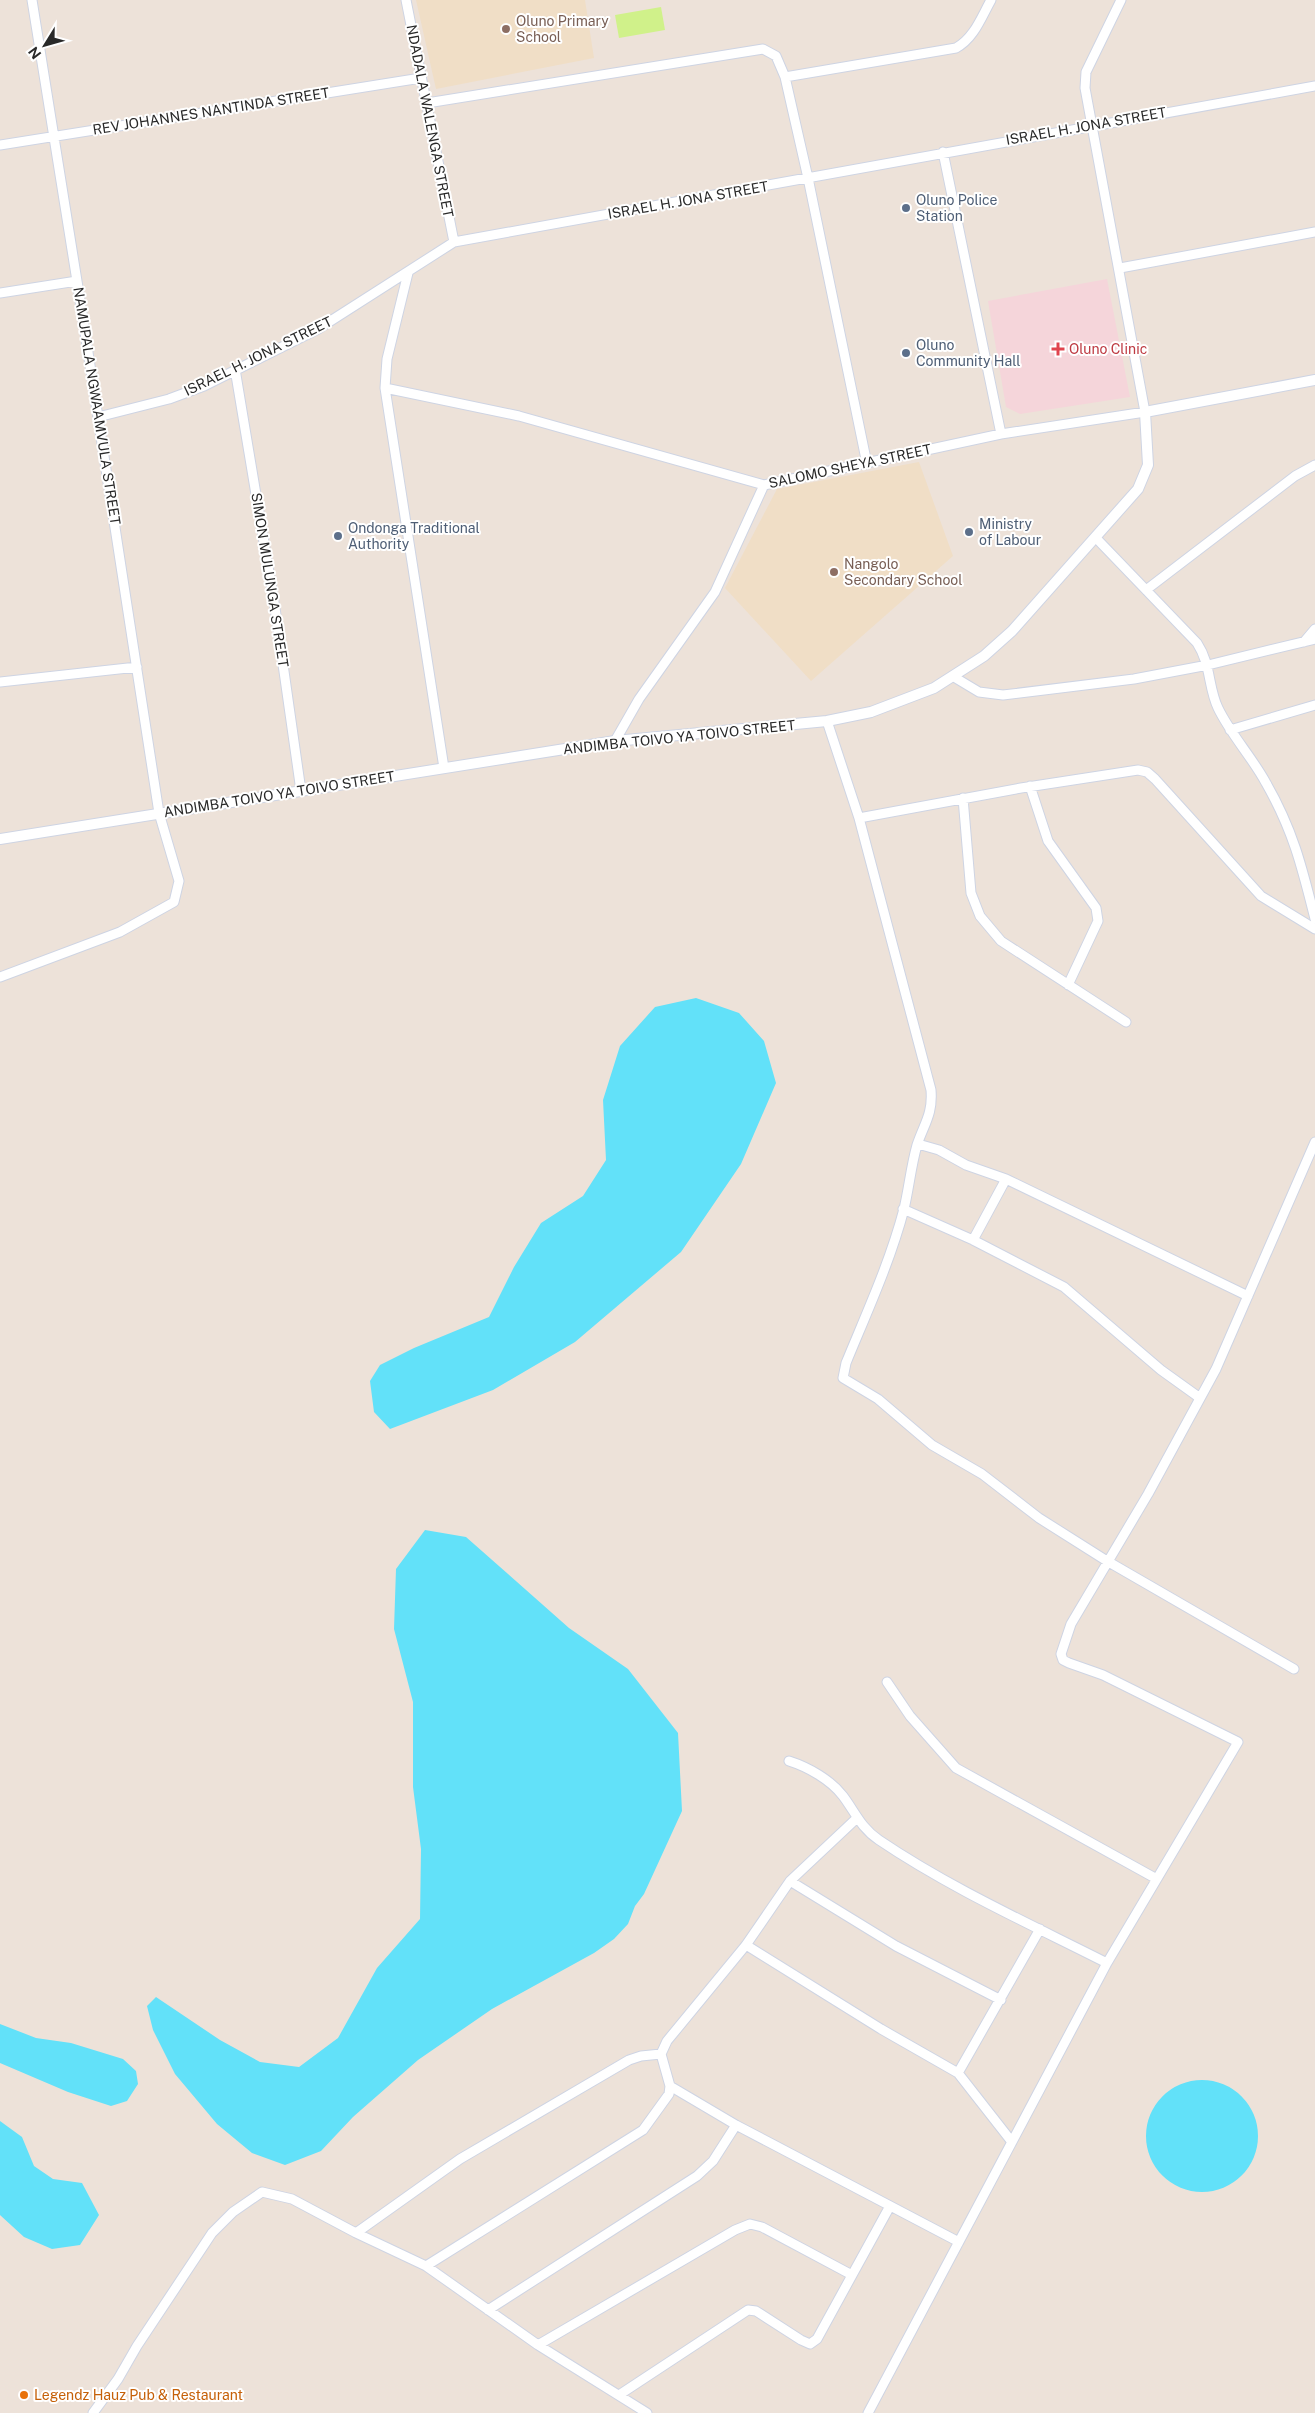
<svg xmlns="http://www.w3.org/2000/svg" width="1315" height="2413" font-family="'Public Sans',sans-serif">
	<rect width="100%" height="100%" fill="#ede2d9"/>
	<path fill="#f0dec6" d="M416 0H585L594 58 436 89Z
		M919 462 953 556 811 681 725 588 777 489Z"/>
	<path fill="#f5d5da" d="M1107 279 1130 397 1020 414 1006 407 988 301Z"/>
	<path fill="#d0f18a" d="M661 7 665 30 619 38 615 15Z"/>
	<path fill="#62e1f9" d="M696 998 739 1013 764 1041 776 1083 741 1164 681 1252 575 1342 493 1390 390 1429 374 1412 370 1381 380 1365 414 1348 489 1317 514 1267 541 1223 583 1196 606 1160 603 1100 620 1046 655 1007Z
		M425 1530 466 1537 569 1628 628 1669 678 1733 682 1811 644 1894 635 1906 628 1924 614 1939 594 1953 492 2009 418 2060 353 2117 321 2151 285 2165 252 2153 217 2124 175 2074 153 2030 147 2006 156 1997 220 2040 260 2062 299 2067 338 2038 377 1968 420 1919 421 1849 413 1787V1702L394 1629 396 1569Z
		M0 2024 36 2038 71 2043 123 2059 136 2071 138 2084 127 2101 111 2106 68 2092 0 2063Z
		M1146 2136a56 56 0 1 1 112 0a56 56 0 1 1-112 0Z
		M0 2121 22 2137 34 2166 53 2179 82 2183 99 2215 80 2245 52 2249 24 2237 0 2215Z"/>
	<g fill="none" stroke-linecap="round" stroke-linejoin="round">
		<defs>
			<path id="minor" d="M406 0 454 242
				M427 103 763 49 776 56 785 77
				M0 145 421 78
				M943 152 1001 434
				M1120 268 1315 232
				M408 273 387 359 385 388 444 768
				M0 293 77 281
				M235 369 275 608 301 791
				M385 388 519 416 764 485 1001 434 1145 412 1085 88 1086 72 1121 0
				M98 417 169 399 204 386 318 329 454 242 1315 86
				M867 464 808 178 785 77 956 48C974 38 981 18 991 0
				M1096 538 1197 643C1211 664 1208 687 1218 708 1231 735 1252 757 1266 783 1293 830 1302 867 1315 919
				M1146 590 1295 476 1315 465
				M1304 642 1315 629
				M954 677 979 692 1003 695 1134 679 1208 665 1315 639
				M0 682 137 667
				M827 721 859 818 931 1090C933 1114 924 1124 917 1145 911 1166 909 1188 904 1209 890 1262 867 1312 846 1363L843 1378 878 1399 932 1445 982 1474 1039 1518 1107 1561 1294 1669
				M1230 730 1315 705
				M615 741 639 699 715 592 764 485
				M1030 786 1048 841 1096 908 1098 921 1068 985
				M963 798 971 893 980 916 1001 941 1126 1022
				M859 818 1021 788 1138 770 1147 772 1155 779 1261 896 1315 929
				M0 977 120 932 174 902 179 881 159 813 77 281 32 0
				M918 1144 939 1150 966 1165 1006 1179 1248 1296
				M903 1209 973 1240 1064 1287 1161 1370 1200 1398
				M973 1240 1006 1179
				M887 1682 910 1716 956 1768 1155 1878
				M789 1761C808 1767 831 1780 843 1796 855 1812 861 1828 879 1840 950 1888 1030 1924 1107 1963
				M790 1881 896 1946 1001 2000
				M746 1945 881 2029 958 2073 1012 2142
				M958 2073 1040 1929
				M670 2086 736 2125 959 2242
				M356 2233 460 2159 629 2060 641 2056 661 2054
				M426 2266 643 2130 669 2094 670 2086 661 2054 667 2041 746 1945 790 1881 857 1818
				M488 2310 697 2176 713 2161 736 2125
				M538 2345 735 2230 750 2224 762 2227 852 2275
				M619 2395 748 2310 756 2311 801 2340 810 2344 817 2339 890 2206
				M93 2413 118 2379 137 2346 212 2233 233 2212 262 2192 292 2199 356 2233 426 2266 538 2345 647 2413
				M868 2413 1107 1963 1238 1742 1103 1675 1069 1663 1063 1660 1061 1654 1071 1624 1148 1494 1216 1369 1315 1142"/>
			<path id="tertiary" d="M0 839 615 741 827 721 871 712 934 688 984 656 1012 631 1138 489 1148 465 1145 412 1315 380"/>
		</defs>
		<use href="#minor" stroke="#ced4e3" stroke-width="11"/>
		<use href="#tertiary" stroke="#ced4e3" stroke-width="12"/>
		<use href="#minor" stroke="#fff" stroke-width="9"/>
		<use href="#tertiary" stroke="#fff" stroke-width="10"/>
	</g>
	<g fill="#8d6e63" stroke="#fff" stroke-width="2">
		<circle cx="506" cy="29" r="5"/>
		<circle cx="834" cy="572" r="5"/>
	</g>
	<g fill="#5c6f8a" stroke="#fff" stroke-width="2">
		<circle cx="906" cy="208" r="5"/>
		<circle cx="906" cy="353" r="5"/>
		<circle cx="969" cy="532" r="5"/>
		<circle cx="338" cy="536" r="5"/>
	</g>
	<path fill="#e0444e" stroke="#fff" stroke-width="2" d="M1055.5 341.5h5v5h5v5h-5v5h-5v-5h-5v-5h5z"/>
	<circle fill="#e8710a" stroke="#fff" stroke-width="2" cx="24" cy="2395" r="5"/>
	<g text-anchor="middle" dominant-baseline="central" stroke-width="4" stroke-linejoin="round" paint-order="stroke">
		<g font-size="14" fill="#785e54" stroke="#fff" text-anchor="start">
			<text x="516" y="21">Oluno Primary<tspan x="516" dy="16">School</tspan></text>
			<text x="844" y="564">Nangolo<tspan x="844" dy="16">Secondary School</tspan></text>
		</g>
		<g font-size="14" fill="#292929" stroke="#fff">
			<text transform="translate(211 111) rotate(-9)">REV JOHANNES NANTINDA STREET</text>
			<text transform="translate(430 121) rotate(79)">NDADALA WALENGA STREET</text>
			<text transform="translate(1086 126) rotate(-10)">ISRAEL H. JONA STREET</text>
			<text transform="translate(688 200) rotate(-10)">ISRAEL H. JONA STREET</text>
			<text transform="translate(258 356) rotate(-26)">ISRAEL H. JONA STREET</text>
			<text transform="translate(97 406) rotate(81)">NAMUPALA NGWAAMVULA STREET</text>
			<text transform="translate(850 466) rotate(-12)">SALOMO SHEYA STREET</text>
			<text transform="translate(270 580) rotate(81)">SIMON MULUNGA STREET</text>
			<text transform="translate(679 737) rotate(-6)">ANDIMBA TOIVO YA TOIVO STREET</text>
			<text transform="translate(279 794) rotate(-9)">ANDIMBA TOIVO YA TOIVO STREET</text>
		</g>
		<g font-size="14" fill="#4e5e75" stroke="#fff" text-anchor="start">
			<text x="916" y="200">Oluno Police<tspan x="916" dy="16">Station</tspan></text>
			<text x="916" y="345">Oluno<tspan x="916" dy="16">Community Hall</tspan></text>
			<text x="979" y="524">Ministry<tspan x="979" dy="16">of Labour</tspan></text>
			<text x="348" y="528">Ondonga Traditional<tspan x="348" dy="16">Authority</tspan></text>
		</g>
		<g font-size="14" fill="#be3a42" stroke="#fff" text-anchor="start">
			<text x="1069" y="349">Oluno Clinic</text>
		</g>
		<g font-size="14" fill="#c56008" stroke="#fff" text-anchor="start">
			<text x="34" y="2395">Legendz Hauz Pub &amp; Restaurant</text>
		</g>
	</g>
	<g transform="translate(45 45) rotate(233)" stroke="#ffffff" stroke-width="4" paint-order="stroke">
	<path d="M0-4L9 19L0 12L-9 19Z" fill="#292929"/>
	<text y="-8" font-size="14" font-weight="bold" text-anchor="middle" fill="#292929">N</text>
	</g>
</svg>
